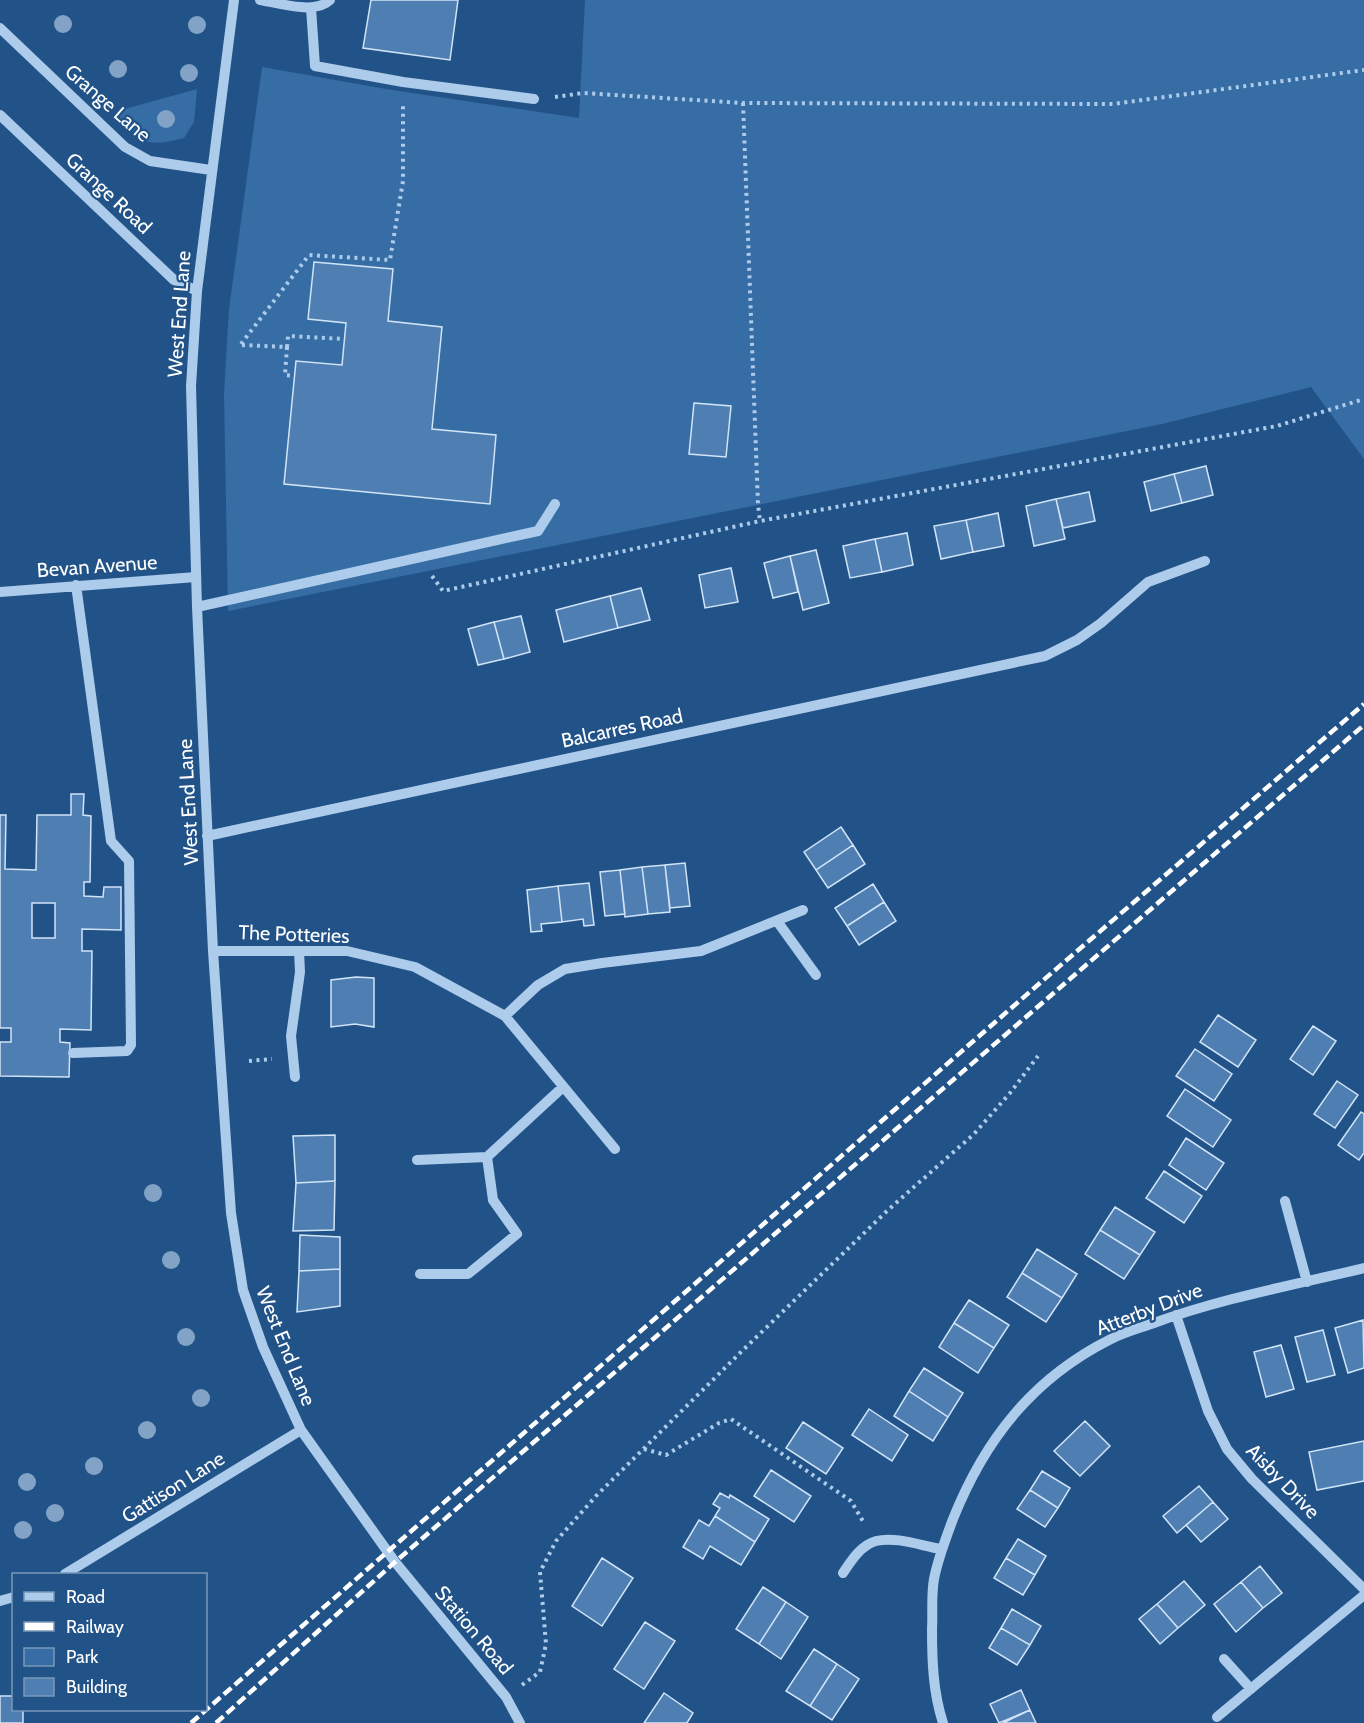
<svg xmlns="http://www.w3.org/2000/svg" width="1364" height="1723" font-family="Cabin,sans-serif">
	<rect width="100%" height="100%" fill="#225388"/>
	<path fill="#366da5" d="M585 0H1364V459L1311 387 1162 424 228 611 224 394 229 309 262 67 386 89 579 118Z
		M197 89 194 122 184 138C143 149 141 141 114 112Z"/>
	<path fill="#4f7fb2" stroke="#d1e4f7" stroke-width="1.5" fill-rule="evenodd" d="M371 0H458L450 60 363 48Z
		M314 262 393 269 388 321 442 327 432 429 496 435 490 504 284 484 296 361 342 365 346 323 308 319Z
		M694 403 731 406 726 457 689 454Z
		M1206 466 1213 495 1182 503 1174 474Z
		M1174 474 1182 503 1151 511 1144 482Z
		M1089 492 1095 521 1063 528 1056 499Z
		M1056 499 1065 539 1034 546 1026 506Z
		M998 513 1004 546 973 552 966 520Z
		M966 520 973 552 941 559 934 526Z
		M907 533 913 565 882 572 875 539Z
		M875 539 882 572 850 578 843 546Z
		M816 550 829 603 803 610 790 556Z
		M790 556 798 592 773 598 764 563Z
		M731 568 738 602 705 608 699 575Z
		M641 588 650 620 618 628 610 596Z
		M610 596 618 628 564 642 556 610Z
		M521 616 530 652 504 659 494 622Z
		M494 622 504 659 478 665 468 629Z
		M71 794H84L83 815 91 816 90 882H84V896L103 897 104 887H121V930L82 929V951H92L91 1030 60 1029V1042L70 1043 69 1077 0 1076V1042H11V1028H0V815H6L5 869 36 870 37 815H71ZM32 903H55V938H32Z
		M841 827 853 845 816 870 804 852Z
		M853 845 865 864 828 888 816 870Z
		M685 863 690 906 670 908 665 865Z
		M665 865 670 912 648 914 642 867Z
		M642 867 648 914 625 917 620 870Z
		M620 870 625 914 605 916 600 872Z
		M589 883 594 925 584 926 583 919 562 922 558 886Z
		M873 884 884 902 847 926 835 908Z
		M558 886 562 922 541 924 542 931 531 932 527 890Z
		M884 902 896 921 859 945 847 926Z
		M356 977 374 978V1027L355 1024 331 1027V980Z
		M1218 1015 1256 1040 1238 1067 1200 1042Z
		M1313 1026 1336 1041 1313 1075 1290 1059Z
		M1195 1049 1232 1074 1214 1101 1176 1076Z
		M1337 1081 1358 1095 1335 1128 1314 1114Z
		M1185 1089 1231 1120 1213 1147 1167 1116Z
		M1361 1112 1364 1114V1153L1359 1160 1338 1145Z
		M335 1135V1181L296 1183 293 1136Z
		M1186 1138 1224 1163 1206 1190 1169 1165Z
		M1164 1171 1202 1196 1184 1223 1146 1198Z
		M335 1181 334 1230 293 1231 296 1183Z
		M1115 1207 1155 1232 1140 1255 1100 1230Z
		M1100 1230 1140 1255 1124 1279 1085 1254Z
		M300 1235 340 1237V1269L299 1271Z
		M1037 1249 1077 1274 1062 1298 1022 1273Z
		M340 1269V1306L297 1312 299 1271Z
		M1022 1273 1062 1298 1046 1322 1007 1297Z
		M969 1300 1009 1325 994 1348 954 1323Z
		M1363 1320 1364 1368 1348 1373 1335 1328Z
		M954 1323 994 1348 978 1373 939 1347Z
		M1323 1330 1335 1375 1307 1382 1295 1337Z
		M1281 1345 1294 1389 1266 1397 1254 1352Z
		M924 1368 963 1393 948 1417 909 1391Z
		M909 1391 948 1417 933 1441 894 1416Z
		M869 1409 908 1435 892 1461 852 1435Z
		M1085 1421 1110 1446 1080 1476 1054 1451Z
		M803 1422 843 1448 826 1474 786 1448Z
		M1364 1441V1481L1317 1490 1309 1452Z
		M771 1470 811 1496 794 1522 754 1496Z
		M1042 1471 1070 1488 1058 1508 1030 1490Z
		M1199 1486 1213 1502 1177 1533 1163 1516Z
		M1030 1490 1058 1508 1045 1527 1017 1509Z
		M720 1493 729 1498 730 1495 769 1519 755 1542 715 1516 720 1508 713 1504Z
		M1213 1502 1228 1519 1201 1542 1186 1525Z
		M715 1516 755 1542 741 1565 710 1546 703 1559 683 1547 699 1520 709 1526Z
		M1018 1539 1046 1556 1035 1575 1006 1558Z
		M602 1558 633 1578 602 1626 572 1606Z
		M1006 1558 1035 1575 1023 1595 994 1578Z
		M1260 1566 1282 1593 1263 1608 1241 1582Z
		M1184 1581 1205 1605 1178 1628 1157 1604Z
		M1241 1582 1263 1608 1236 1632 1214 1604Z
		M763 1587 786 1602 759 1644 736 1629Z
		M786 1602 808 1617 781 1659 759 1644Z
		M1157 1604 1178 1628 1160 1644 1139 1619Z
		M1012 1609 1041 1626 1030 1645 1001 1628Z
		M645 1622 675 1641 644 1689 614 1669Z
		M1001 1628 1030 1645 1017 1665 989 1648Z
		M814 1649 837 1664 810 1706 786 1691Z
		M837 1664 859 1679 832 1720 810 1706Z
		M1021 1690 1030 1710 999 1723 990 1704Z
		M664 1693 693 1713 687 1723H644Z
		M0 1696H14V1710H23V1723H0Z
		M1030 1710 1036 1723H1003Z"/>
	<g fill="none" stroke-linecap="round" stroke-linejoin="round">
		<path stroke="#adcbea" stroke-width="4" stroke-dasharray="3 4.5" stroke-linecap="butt" d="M555 97 583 93 743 103 1113 104 1364 70
			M743 103 758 505 760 521
			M241 344 309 255 390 260 403 181V102
			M242 345 287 347 288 336 344 339
			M287 347 285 375 294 376
			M432 576 443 591 760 521 1277 426 1364 399
			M249 1061 272 1059
			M644 1449 666 1455 719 1423 731 1419 851 1501 864 1523
			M522 1685 540 1672 546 1644 540 1572 556 1541 596 1496 742 1351 889 1209 974 1134 1010 1093 1038 1056"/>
		<path stroke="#adcbea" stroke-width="10" d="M234 0 197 291 191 386 197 607 213 951 231 1213 243 1290 263 1347 301 1430 395 1562 506 1697 520 1723
			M260 0C279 3 315 15 330 0
			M311 8 315 66 403 82 534 99
			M0 28 125 147 150 161 211 170
			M0 115 174 280 197 291
			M0 592 196 577
			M197 607 538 531 555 504
			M207 836 1045 656 1077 640 1101 623 1148 582 1205 561
			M777 921 816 975
			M213 951H347L415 967 505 1016 615 1149
			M505 1016 538 985 565 969 602 963 701 951 803 910
			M73 1053 127 1051 131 1045 129 861 111 841 76 585
			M295 1077 291 1036 300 972 299 951
			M487 1157 563 1087
			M417 1160 487 1157 493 1200 517 1234 468 1274H420
			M1285 1201 1307 1282
			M1176 1315 1208 1411 1227 1449 1252 1479 1364 1589
			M843 1573C851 1561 861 1545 876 1541 896 1536 922 1546 941 1549
			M65 1574 301 1430
			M0 1601 14 1597
			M1224 1659 1251 1689
			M1217 1717 1364 1595
			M943 1723C933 1692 932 1661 932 1629 933 1613 931 1595 934 1579 938 1558 946 1538 953 1519 985 1439 1033 1378 1111 1339 1124 1332 1140 1328 1154 1323 1222 1298 1294 1285 1364 1268"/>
		<path stroke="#fff" stroke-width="4.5" stroke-dasharray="10 4.5" stroke-linecap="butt" d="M191 1723 1040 983 1364 704
			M216 1723 395 1562 1364 725"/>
	</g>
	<g fill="#82a3c5">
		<circle cx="63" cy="24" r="9"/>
		<circle cx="197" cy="25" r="9"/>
		<circle cx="118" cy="69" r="9"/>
		<circle cx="189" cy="73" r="9"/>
		<circle cx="166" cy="119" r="9"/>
		<circle cx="153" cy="1193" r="9"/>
		<circle cx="171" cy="1260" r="9"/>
		<circle cx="186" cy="1337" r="9"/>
		<circle cx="201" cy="1398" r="9"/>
		<circle cx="147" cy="1430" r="9"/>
		<circle cx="94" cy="1466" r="9"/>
		<circle cx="27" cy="1482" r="9"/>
		<circle cx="55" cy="1513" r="9"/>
		<circle cx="23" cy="1530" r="9"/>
	</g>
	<g text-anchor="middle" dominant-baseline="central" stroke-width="4.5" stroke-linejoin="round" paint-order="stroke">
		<g font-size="20" fill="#fff" stroke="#225388">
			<text transform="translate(108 103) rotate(41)">Grange Lane</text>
			<text transform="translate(109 193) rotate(43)">Grange Road</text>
			<text transform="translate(179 314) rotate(-86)">West End Lane</text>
			<text transform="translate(97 566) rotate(-4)">Bevan Avenue</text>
			<text transform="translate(622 728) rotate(-12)">Balcarres Road</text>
			<text transform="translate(188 802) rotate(-93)">West End Lane</text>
			<text transform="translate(294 934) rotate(2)">The Potteries</text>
			<text transform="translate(1149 1309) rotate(-21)">Atterby Drive</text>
			<text transform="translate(286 1346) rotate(68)">West End Lane</text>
			<text transform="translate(1283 1481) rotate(46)">Aisby Drive</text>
			<text transform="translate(173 1487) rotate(-32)">Gattison Lane</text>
			<text transform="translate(474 1630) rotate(50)">Station Road</text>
		</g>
	</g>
	<rect x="12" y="1573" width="195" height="138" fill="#225388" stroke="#7a98b8" stroke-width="1.5"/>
	<rect x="24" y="1592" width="30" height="9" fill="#adcbea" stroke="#7a98b8" stroke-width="1.5"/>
	<text x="66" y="1603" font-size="18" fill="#ffffff">Road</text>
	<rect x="24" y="1622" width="30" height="9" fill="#ffffff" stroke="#7a98b8" stroke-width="1.5"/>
	<text x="66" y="1633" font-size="18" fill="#ffffff">Railway</text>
	<rect x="24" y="1648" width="30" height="18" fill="#366da5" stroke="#7a98b8" stroke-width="1.5"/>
	<text x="66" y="1663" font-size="18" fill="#ffffff">Park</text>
	<rect x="24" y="1678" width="30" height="18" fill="#4f7fb2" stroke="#7a98b8" stroke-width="1.5"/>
	<text x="66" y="1693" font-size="18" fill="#ffffff">Building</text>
</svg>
